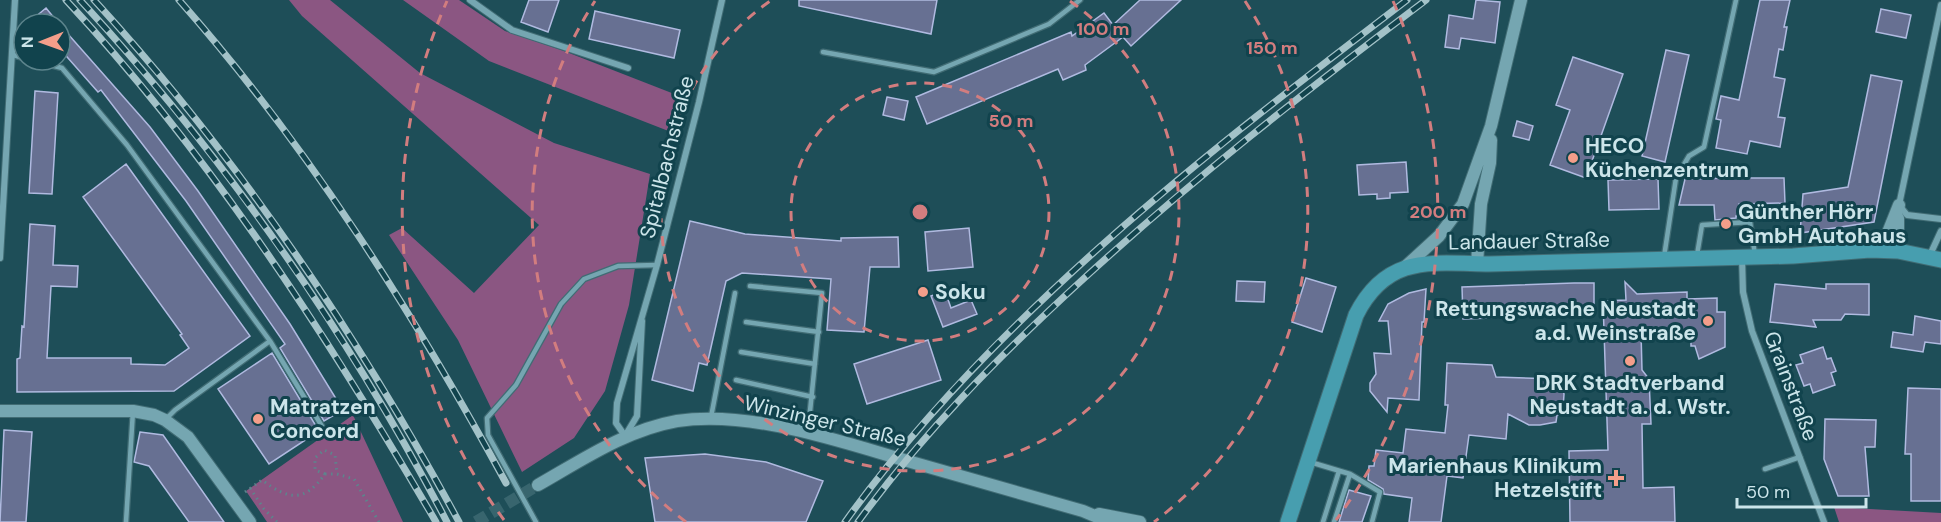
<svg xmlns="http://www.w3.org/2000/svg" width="1941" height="522" font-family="'DM Sans',sans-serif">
	<rect width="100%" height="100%" fill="#1e4e58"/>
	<path fill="#8b5682" d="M289 0H330L420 73 554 143 650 174 629 305 605 391 574 438 522 472 458 340 389 235 402 228 474 293 539 225 302 16Z
		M403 0H459L505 31 564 51 682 97 671 132 489 61Z
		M353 415 403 522H267L246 491Z
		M1834 507 1941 513V522H1839Z"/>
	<path fill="#677092" stroke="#b0bae0" stroke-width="1.5" d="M529 0H559L548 32 521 22Z
		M799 0H937L931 34 799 6Z
		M1140 0H1181L1131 46 1123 37 1085 65 1086 70 1063 80 1058 69 927 124 916 97 1071 32 1072 36 1104 13 1113 25Z
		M1476 0 1500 2 1495 43 1461 38 1459 49 1445 47 1449 15 1473 19Z
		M1760 0H1790L1784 27H1787L1783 50 1779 49 1774 77 1785 79 1778 117 1785 118 1780 147 1750 141 1747 154 1716 148 1721 120 1716 119 1721 96 1739 100Z
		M46 8 59 24H27Z
		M1881 9 1911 15 1906 38 1876 32Z
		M595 11 680 30 674 58 589 39Z
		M60 25 150 127 198 191 290 324 343 410 324 421 280 348 285 344 186 201 101 90 98 92 60 49Z
		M1666 50 1689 55 1665 162 1642 156Z
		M1573 57 1623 74 1586 178 1550 165 1570 110 1556 105Z
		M1871 75 1902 81 1874 222 1800 233 1803 194 1848 187Z
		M35 91 58 93 52 194 29 193Z
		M887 97 908 101 904 120 883 115Z
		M1517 121 1533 126 1529 140 1513 136Z
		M1406 162 1408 192 1390 193V198L1377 199V194L1359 195 1357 165Z
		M126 164 250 336 174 391 17 392V359L20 358 22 326 24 327 30 224 55 226 53 265 78 266 77 287 51 286 47 358H131V364L165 365 189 348 180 335 182 334 83 197Z
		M1738 178H1784L1785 203 1739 204V216H1736V218L1715 220 1714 205H1679L1685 179Z
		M1658 179 1659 209 1609 210 1608 180Z
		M690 221 745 234 841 241V238L898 237 899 267H870L864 332 827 330 831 279 742 273 726 281 707 365 699 363 693 391 652 380Z
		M969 228 973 267 928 271 925 232Z
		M1306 278 1336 287 1322 332 1292 322Z
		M1237 281 1265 282 1264 302 1236 301Z
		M1625 282 1637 294 1687 292V299L1717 298V312H1725V347L1699 359 1695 346H1691V331L1641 332 1642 370 1649 379 1651 424H1642L1643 488 1674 487 1675 522H1570L1569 451 1608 450 1603 301 1626 300Z
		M1574 283H1594V313L1493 315V318L1463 319 1462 287Z
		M1775 284 1826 289V284H1869V315L1845 314 1841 320H1813L1816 327 1770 322Z
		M1426 289 1424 322H1422L1419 400 1388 398 1387 412 1370 391V383L1376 374 1374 353 1391 354 1388 321H1379L1388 304 1409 293Z
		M945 291 951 308 971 300 977 314 943 327 931 296Z
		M1915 316 1941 321V344L1925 342 1923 352 1891 347 1893 332 1913 335Z
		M928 340 941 380 867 404 854 364Z
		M1823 347 1827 359 1831 358 1836 371 1831 373 1835 385 1813 393 1810 384 1804 386 1796 365 1803 363 1800 355Z
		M272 353 316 426 312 428 316 433 269 464 218 389Z
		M1447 363 1492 365 1496 377 1557 379V385H1562L1564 394 1563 409 1560 415H1557L1556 422 1540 425H1529L1508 414 1506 439 1469 435 1463 478 1447 476 1441 522H1409L1412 498 1384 494 1383 489 1368 480 1369 466H1374L1376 450 1403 453 1406 429 1445 433 1448 405H1445Z
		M1908 388 1941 389V501H1911V454H1905Z
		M1825 419 1876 420 1875 447H1865L1869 496H1838L1824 459Z
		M4 430 32 432 26 522H0Z
		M140 432 163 435 224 522H189L149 466 134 462Z
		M705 454 766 462 823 481 806 522H655L645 458Z
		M1349 490 1371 496 1362 522H1339Z"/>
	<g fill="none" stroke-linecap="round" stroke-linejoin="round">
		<path stroke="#38656e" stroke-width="12" stroke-dasharray="12 6" stroke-linecap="butt" d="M476 522 538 485"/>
		<defs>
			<path id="lane" d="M823 52 934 72 1049 24 1080 0
				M13 55 24 58
				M32 60 62 68 127 145 270 341 323 428
				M1697 255 1702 225 1750 222 1755 255
				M1664 257 1676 178 1689 156 1704 147 1736 0
				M750 286 822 293 808 431
				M746 322 819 332
				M741 352 815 364
				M736 380 813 397
				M711 417 735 293
				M165 420 175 410 270 341
				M1310 462 1350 474 1380 492 1372 522
				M1765 469 1800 457
				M126 522 133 411
				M536 522 488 435 487 418 516 385 561 304 584 279 618 266 657 265
				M1323 522 1339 471
				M1334 522 1350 474"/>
			<path id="street" d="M470 0 512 30 628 68
				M1941 5 1899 205 1907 215 1941 219
				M1929 257 1941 231
				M0 258 15 0
				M1742 258 1743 292 1752 331 1824 522
				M642 321 637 416 625 436 616 423 617 403 657 265 699 102 722 0"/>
			<path id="secondary" d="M1898 218V251
				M1881 250 1899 205
				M1477 264 1481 204 1490 163 1491 140
				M1404 268 1439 236 1463 204 1491 126 1521 0
				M0 411H133L154 415 165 420 188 437 250 522
				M538 485C582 460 626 430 677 421 748 410 836 440 904 460 964 477 1023 494 1083 511L1109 522
				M1099 514 1140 522"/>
			<path id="primary" d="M1288 522 1356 315C1387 254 1431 263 1489 264L1793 256 1870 250 1898 251 1941 260"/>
		</defs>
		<use href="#lane" stroke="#416c74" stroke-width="7"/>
		<use href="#street" stroke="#416c74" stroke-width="8"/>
		<use href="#secondary" stroke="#416c74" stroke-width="14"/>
		<use href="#primary" stroke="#416c74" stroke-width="17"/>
		<path stroke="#5d858d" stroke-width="3" stroke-dasharray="1.5 4.5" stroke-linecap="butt" d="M325 474 315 470V458L324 450 335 455 337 474
			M250 488 264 509 277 522
			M245 492 262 480C289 500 304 503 325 474H337L354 479 379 522"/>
		<use href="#lane" stroke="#75a6b1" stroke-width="4.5"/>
		<use href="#street" stroke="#75a6b1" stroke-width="6"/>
		<use href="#secondary" stroke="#75a6b1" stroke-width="12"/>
		<use href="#primary" stroke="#479eaf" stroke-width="15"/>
		<defs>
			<path id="rail" d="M66 0C212 157 328 337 436 522
				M80 0C224 156 349 334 447 522
				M94 0C238 157 358 335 459 522
				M179 0C308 146 413 312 506 483
				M845 522C992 317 1208 152 1407 0
				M858 522C923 433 999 356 1080 282 1190 181 1307 90 1426 0"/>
		</defs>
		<use href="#rail" stroke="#a3c2c8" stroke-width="7"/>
		<use href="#rail" stroke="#11434d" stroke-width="4.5" stroke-dasharray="14" stroke-linecap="butt"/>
	</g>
	<g fill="none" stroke="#d27d7f" stroke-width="3" stroke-dasharray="10 8">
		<circle cx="920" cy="212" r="129"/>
		<path d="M1070 1A259 259 0 1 1 770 1"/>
		<path d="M686 522A388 388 0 0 1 595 1M1245 1A388 388 0 0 1 1154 522"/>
		<path d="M504 520A518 518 0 0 1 447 1M1393 1A518 518 0 0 1 1336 520"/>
	</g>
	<g fill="#f49e8a" stroke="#11434d" stroke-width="2">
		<circle cx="1573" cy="158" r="6"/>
		<circle cx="1726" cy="224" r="6"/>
		<circle cx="923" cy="292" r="6"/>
		<circle cx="1708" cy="321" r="6"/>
		<circle cx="1630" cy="361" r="6"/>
		<circle cx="258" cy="419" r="6"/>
		<path d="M1613 469h6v6h6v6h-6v6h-6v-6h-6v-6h6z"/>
	</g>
	<g text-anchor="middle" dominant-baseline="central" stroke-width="6" stroke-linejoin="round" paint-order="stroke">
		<g font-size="21" font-weight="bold" fill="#cce5ea" stroke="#11434d" text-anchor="start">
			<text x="1585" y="146">HECO<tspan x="1585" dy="24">Küchenzentrum</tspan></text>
			<text x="1738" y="212">Günther Hörr<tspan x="1738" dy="24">GmbH Autohaus</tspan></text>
			<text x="935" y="292">Soku</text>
			<text x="1696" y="309" text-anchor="end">Rettungswache Neustadt<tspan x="1696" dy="24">a.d. Weinstraße</tspan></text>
			<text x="1630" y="383" text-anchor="middle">DRK Stadtverband<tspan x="1630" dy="24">Neustadt a. d. Wstr.</tspan></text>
			<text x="270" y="407">Matratzen<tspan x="270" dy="24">Concord</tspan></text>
			<text x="1602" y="466" text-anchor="end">Marienhaus Klinikum<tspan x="1602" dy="24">Hetzelstift</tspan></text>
		</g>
		<g font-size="21" fill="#cce5ea" stroke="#11434d">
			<text transform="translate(667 157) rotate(-76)">Spitalbachstraße</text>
			<text transform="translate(1529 241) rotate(-1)">Landauer Straße</text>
			<text transform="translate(1791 386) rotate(69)">Grainstraße</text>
			<text transform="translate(825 421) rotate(13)">Winzinger Straße</text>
		</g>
	</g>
	<circle cx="920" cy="212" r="9" fill="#d27d7f" stroke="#11434d" stroke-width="3"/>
	<g font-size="18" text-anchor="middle" font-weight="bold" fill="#d27d7f" stroke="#11434d" stroke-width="6" stroke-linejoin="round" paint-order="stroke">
		<text x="1103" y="35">100 m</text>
		<text x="1272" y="54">150 m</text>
		<text x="1011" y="127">50 m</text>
		<text x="1438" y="218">200 m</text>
	</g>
	<g transform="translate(42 42) rotate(269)"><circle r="28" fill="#11434d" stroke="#5c848c" stroke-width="1.5"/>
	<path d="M0-4.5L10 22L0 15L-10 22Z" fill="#f49e8a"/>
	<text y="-9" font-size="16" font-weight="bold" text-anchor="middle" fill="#cce5ea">N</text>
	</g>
	<path d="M1737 498v9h129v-9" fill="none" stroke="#cce5ea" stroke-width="3"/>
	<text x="1746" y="498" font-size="18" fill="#cce5ea" stroke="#11434d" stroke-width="4.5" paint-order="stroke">50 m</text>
</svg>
